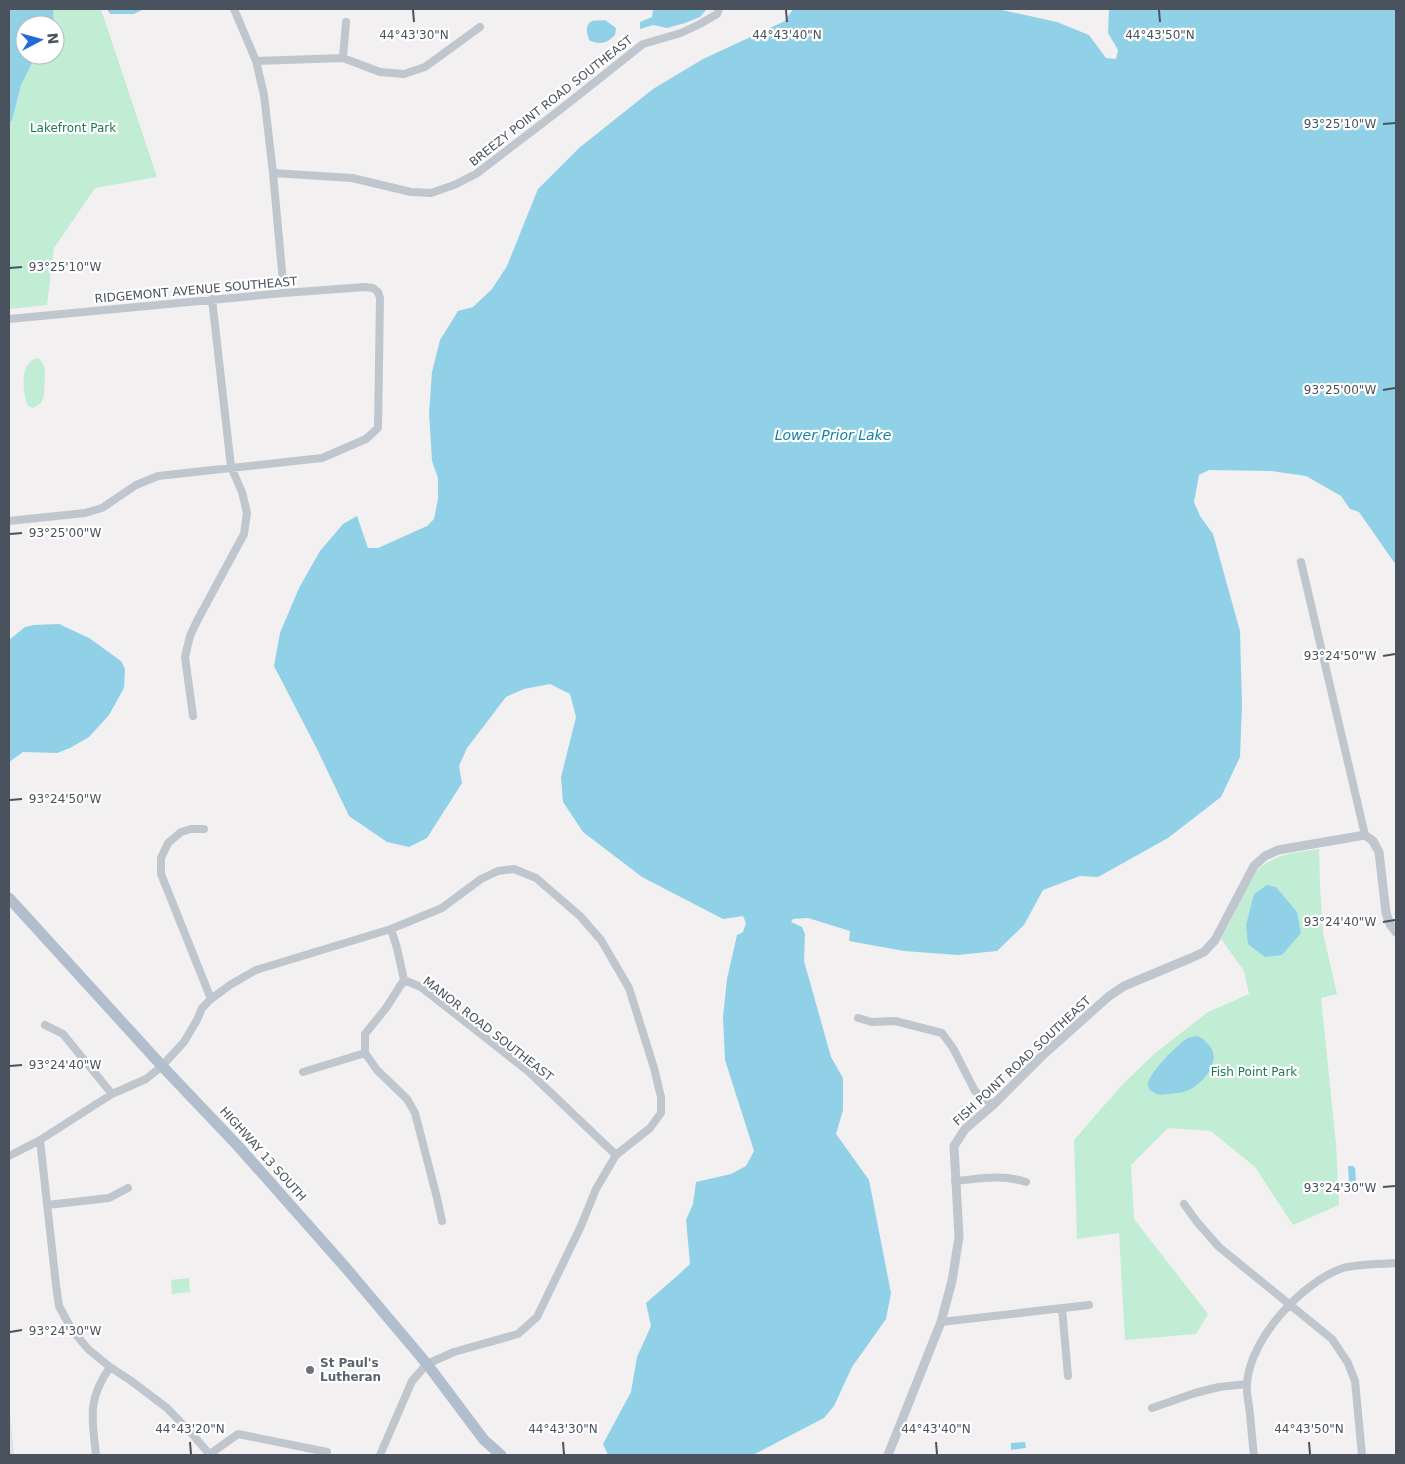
<svg xmlns="http://www.w3.org/2000/svg" width="1405" height="1464" font-family="'DejaVu Sans',sans-serif">
	<rect width="100%" height="100%" fill="#f2f0f0"/>
	<path fill="#e3e1e2" d="M9 1402 14 1455H9Z"/>
	<path fill="#c1edd5" fill-rule="evenodd" d="M9 9H101L157 177 95 188 54 248 47 305 9 309ZM25 25H55V55H25Z
		M39 358 43 364 45 369 44 396 41 403 33 408 28 406C22 393 19 360 39 358Z
		M1319 849 1320 886 1323 933 1337 994 1321 998 1336 1144 1339 1205 1293 1225 1255 1167 1211 1131 1168 1128 1131 1165 1134 1219 1208 1314 1196 1334 1125 1340 1119 1233 1077 1239 1074 1140 1122 1085 1154 1054 1208 1012 1249 994 1244 971 1221 939 1257 870C1277 853 1295 853 1319 849Z
		M189 1278 190 1292 172 1294 171 1280Z"/>
	<path fill="#91d1e8" d="M9 9H53L54 25H25V55H36L21 85 12 120 9 123Z
		M107 9H144L134 14H110Z
		M653 9H707L700 17 685 23 667 28 653 25 640 29V22L652 17Z
		M793 9H997L1057 22 1089 35 1106 58 1116 59 1118 50 1108 33 1109 9H1396V565L1359 512 1350 509 1341 496 1306 476 1271 471 1209 470 1199 475 1194 502 1200 516 1213 534 1240 631 1242 706 1240 757 1221 797 1168 838 1098 877 1080 876 1043 890 1024 925 997 951 958 955 904 951 849 941 850 931 808 918 793 919 791 922 802 927 805 934 804 961 831 1057 843 1078V1110L836 1134 869 1180 891 1293 886 1319 852 1367 834 1406 824 1418 753 1455H608L603 1444 631 1392 637 1357 651 1326 646 1303 677 1276 690 1264 686 1220 693 1204 696 1182 731 1174 746 1166 754 1151 725 1060 723 1017 727 979 737 935 743 932 746 923 743 916 723 919 642 877 583 832 563 802 561 777 576 717 570 694 550 684 524 689 506 697 467 748 459 766 462 783 427 838 409 847 387 842 349 816 317 749 274 666 280 633 299 588 320 551 343 524 357 516 368 548H378L427 526 434 519 438 499V478L432 461 429 413 432 372 440 340 458 311 473 307 492 289 507 266 538 189 579 148 653 89 703 59 785 21Z
		M605 20 616 28 615 35C607 43 602 45 590 41 587 36 584 25 592 21 595 20 602 21 605 20Z
		M59 624 89 638 121 661 125 669 124 688 109 715 89 737 70 748 57 753 23 752 9 762V640L25 627 34 625Z
		M1267 885 1276 887 1297 912 1301 933 1282 955 1265 957 1248 944 1246 925 1254 894Z
		M1197 1036C1203 1038 1205 1041 1209 1045 1222 1060 1205 1081 1191 1089 1184 1093 1176 1093 1168 1094 1164 1095 1161 1095 1157 1094 1152 1092 1147 1089 1148 1083 1151 1071 1176 1046 1186 1039 1190 1037 1193 1037 1197 1036Z
		M1348 1166H1353L1355 1168 1356 1181 1349 1182Z
		M1025 1442 1026 1448 1011 1450V1443Z"/>
	<g fill="none" stroke-linecap="round" stroke-linejoin="round">
		<path stroke="#bfc6ce" stroke-width="8" d="M234 9 256 61 264 95 273 173 284 293
			M343 58 346 22
			M256 61 343 58 380 72 404 74 425 67 480 27
			M273 173 352 178 411 192 431 193 454 185 476 174 561 109 643 44 681 33 700 24 717 14 719 9
			M9 319 284 293 365 287 373 288 378 292 380 298 378 428 366 439 322 458 158 476 136 485 102 508 85 513 9 521
			M1301 562 1365 835
			M193 716 185 657 190 636 197 621 244 534 247 513 242 492 231 467 212 299
			M204 829H191L181 832 168 843 161 858V874L211 999
			M391 929 397 948 404 980 421 987 528 1071 616 1155
			M404 980 386 1008 365 1034V1053L377 1070 407 1099 415 1113 437 1198 442 1221
			M858 1018 872 1022 895 1021 942 1033 953 1048 975 1091 993 1105
			M45 1025 63 1034 112 1094
			M303 1072 365 1053
			M40 1140 56 1285 59 1306 72 1330 88 1349 110 1367 130 1380 167 1408 193 1435 210 1455
			M9 1156 40 1140 112 1094 146 1079 162 1066 184 1042 197 1020 202 1008 211 999 230 985 256 970 391 929 442 908 481 879 498 871 514 869 536 878 580 916 601 940 629 988 654 1068 661 1097V1113L650 1128 616 1155 596 1189 581 1226 537 1317 518 1334 454 1352 427 1364 412 1381 380 1455
			M955 1181C979 1179 1002 1174 1026 1182
			M1184 1204 1197 1222 1219 1247 1332 1339 1348 1363 1355 1381 1362 1455
			M47 1205 109 1198 128 1188
			M1062 1308 1068 1376
			M941 1322 1089 1305
			M1152 1408 1195 1393 1219 1387 1247 1384
			M210 1454 238 1434 327 1452 326 1455
			M96 1455C92 1417 87 1400 110 1367
			M1254 1455C1252 1439 1251 1422 1249 1406 1248 1399 1246 1390 1247 1383 1250 1339 1302 1282 1343 1268 1356 1264 1382 1264 1396 1263"/>
		<path stroke="#bfc6ce" stroke-width="9" d="M888 1455 941 1322 952 1281 959 1237 954 1146 965 1129 993 1105 1042 1056 1108 997 1124 986 1191 958 1204 952 1215 940 1254 866 1265 856 1278 850 1365 835 1373 841 1379 852 1386 913 1390 924 1396 932"/>
		<path stroke="#b1becd" stroke-width="11" d="M9 898 162 1066 238 1146 346 1268 427 1364 484 1440 501 1455"/>
	</g>
	<path fill="none" stroke="#49525d" stroke-width="2" d="M413 10 414 22M786 10 787 22M1159 10 1160 22M1383 124 1395 123M10 268 22 267M1383 390 1395 388M10 534 22 533M1383 656 1395 654M10 800 22 799M1383 922 1395 920M10 1066 22 1065M1383 1187 1395 1186M10 1332 22 1330M190 1442 191 1454M563 1442 564 1454M936 1442 937 1454M1309 1442 1310 1454"/>
	<circle fill="#6b7280" stroke="#fff" stroke-width="2" cx="310" cy="1370" r="5"/>
	<g text-anchor="middle" dominant-baseline="central" stroke-width="4.5" stroke-linejoin="round" paint-order="stroke">
		<g font-size="12" fill="#49525d" stroke="#fff">
			<text transform="translate(551 101) rotate(-38)">BREEZY POINT ROAD SOUTHEAST</text>
			<text transform="translate(196 290) rotate(-5)">RIDGEMONT AVENUE SOUTHEAST</text>
			<text transform="translate(488 1029) rotate(38)">MANOR ROAD SOUTHEAST</text>
			<text transform="translate(1022 1061) rotate(-43)">FISH POINT ROAD SOUTHEAST</text>
			<text transform="translate(263 1154) rotate(48)">HIGHWAY 13 SOUTH</text>
		</g>
		<g font-size="12" fill="#1c7b51" stroke="#fff">
			<text x="73" y="128">Lakefront Park</text>
			<text x="1254" y="1072">Fish Point Park</text>
		</g>
		<g font-size="12" font-weight="bold" fill="#5b616d" stroke="#fff" text-anchor="start">
			<text x="320" y="1363">St Paul's<tspan x="320" dy="14">Lutheran</tspan></text>
		</g>
		<g font-size="14" font-style="italic" fill="#147ea4" stroke="#fff">
			<text x="833" y="435">Lower Prior Lake</text>
		</g>
	</g>
	<g font-size="12" text-anchor="middle" fill="#49525d" stroke="#fff" stroke-width="4.5" stroke-linejoin="round" paint-order="stroke">
		<text x="414" y="39">44°43'30"N</text>
		<text x="787" y="39">44°43'40"N</text>
		<text x="1160" y="39">44°43'50"N</text>
		<text x="1340" y="128">93°25'10"W</text>
		<text x="65" y="271">93°25'10"W</text>
		<text x="1340" y="394">93°25'00"W</text>
		<text x="65" y="537">93°25'00"W</text>
		<text x="1340" y="660">93°24'50"W</text>
		<text x="65" y="803">93°24'50"W</text>
		<text x="1340" y="926">93°24'40"W</text>
		<text x="65" y="1069">93°24'40"W</text>
		<text x="1340" y="1192">93°24'30"W</text>
		<text x="65" y="1335">93°24'30"W</text>
		<text x="190" y="1433">44°43'20"N</text>
		<text x="563" y="1433">44°43'30"N</text>
		<text x="936" y="1433">44°43'40"N</text>
		<text x="1309" y="1433">44°43'50"N</text>
	</g>
	<rect width="1405" height="1464" fill="none" stroke="#49525d" stroke-width="20"/>
	<g transform="translate(40 40) rotate(84)"><circle r="24" fill="#ffffff" stroke="#b6babe"/>
	<path d="M0-4L9 19L0 12L-9 19Z" fill="#2369da"/>
	<text y="-8" font-size="14" font-weight="bold" text-anchor="middle" fill="#49525d">N</text>
	</g>
</svg>
